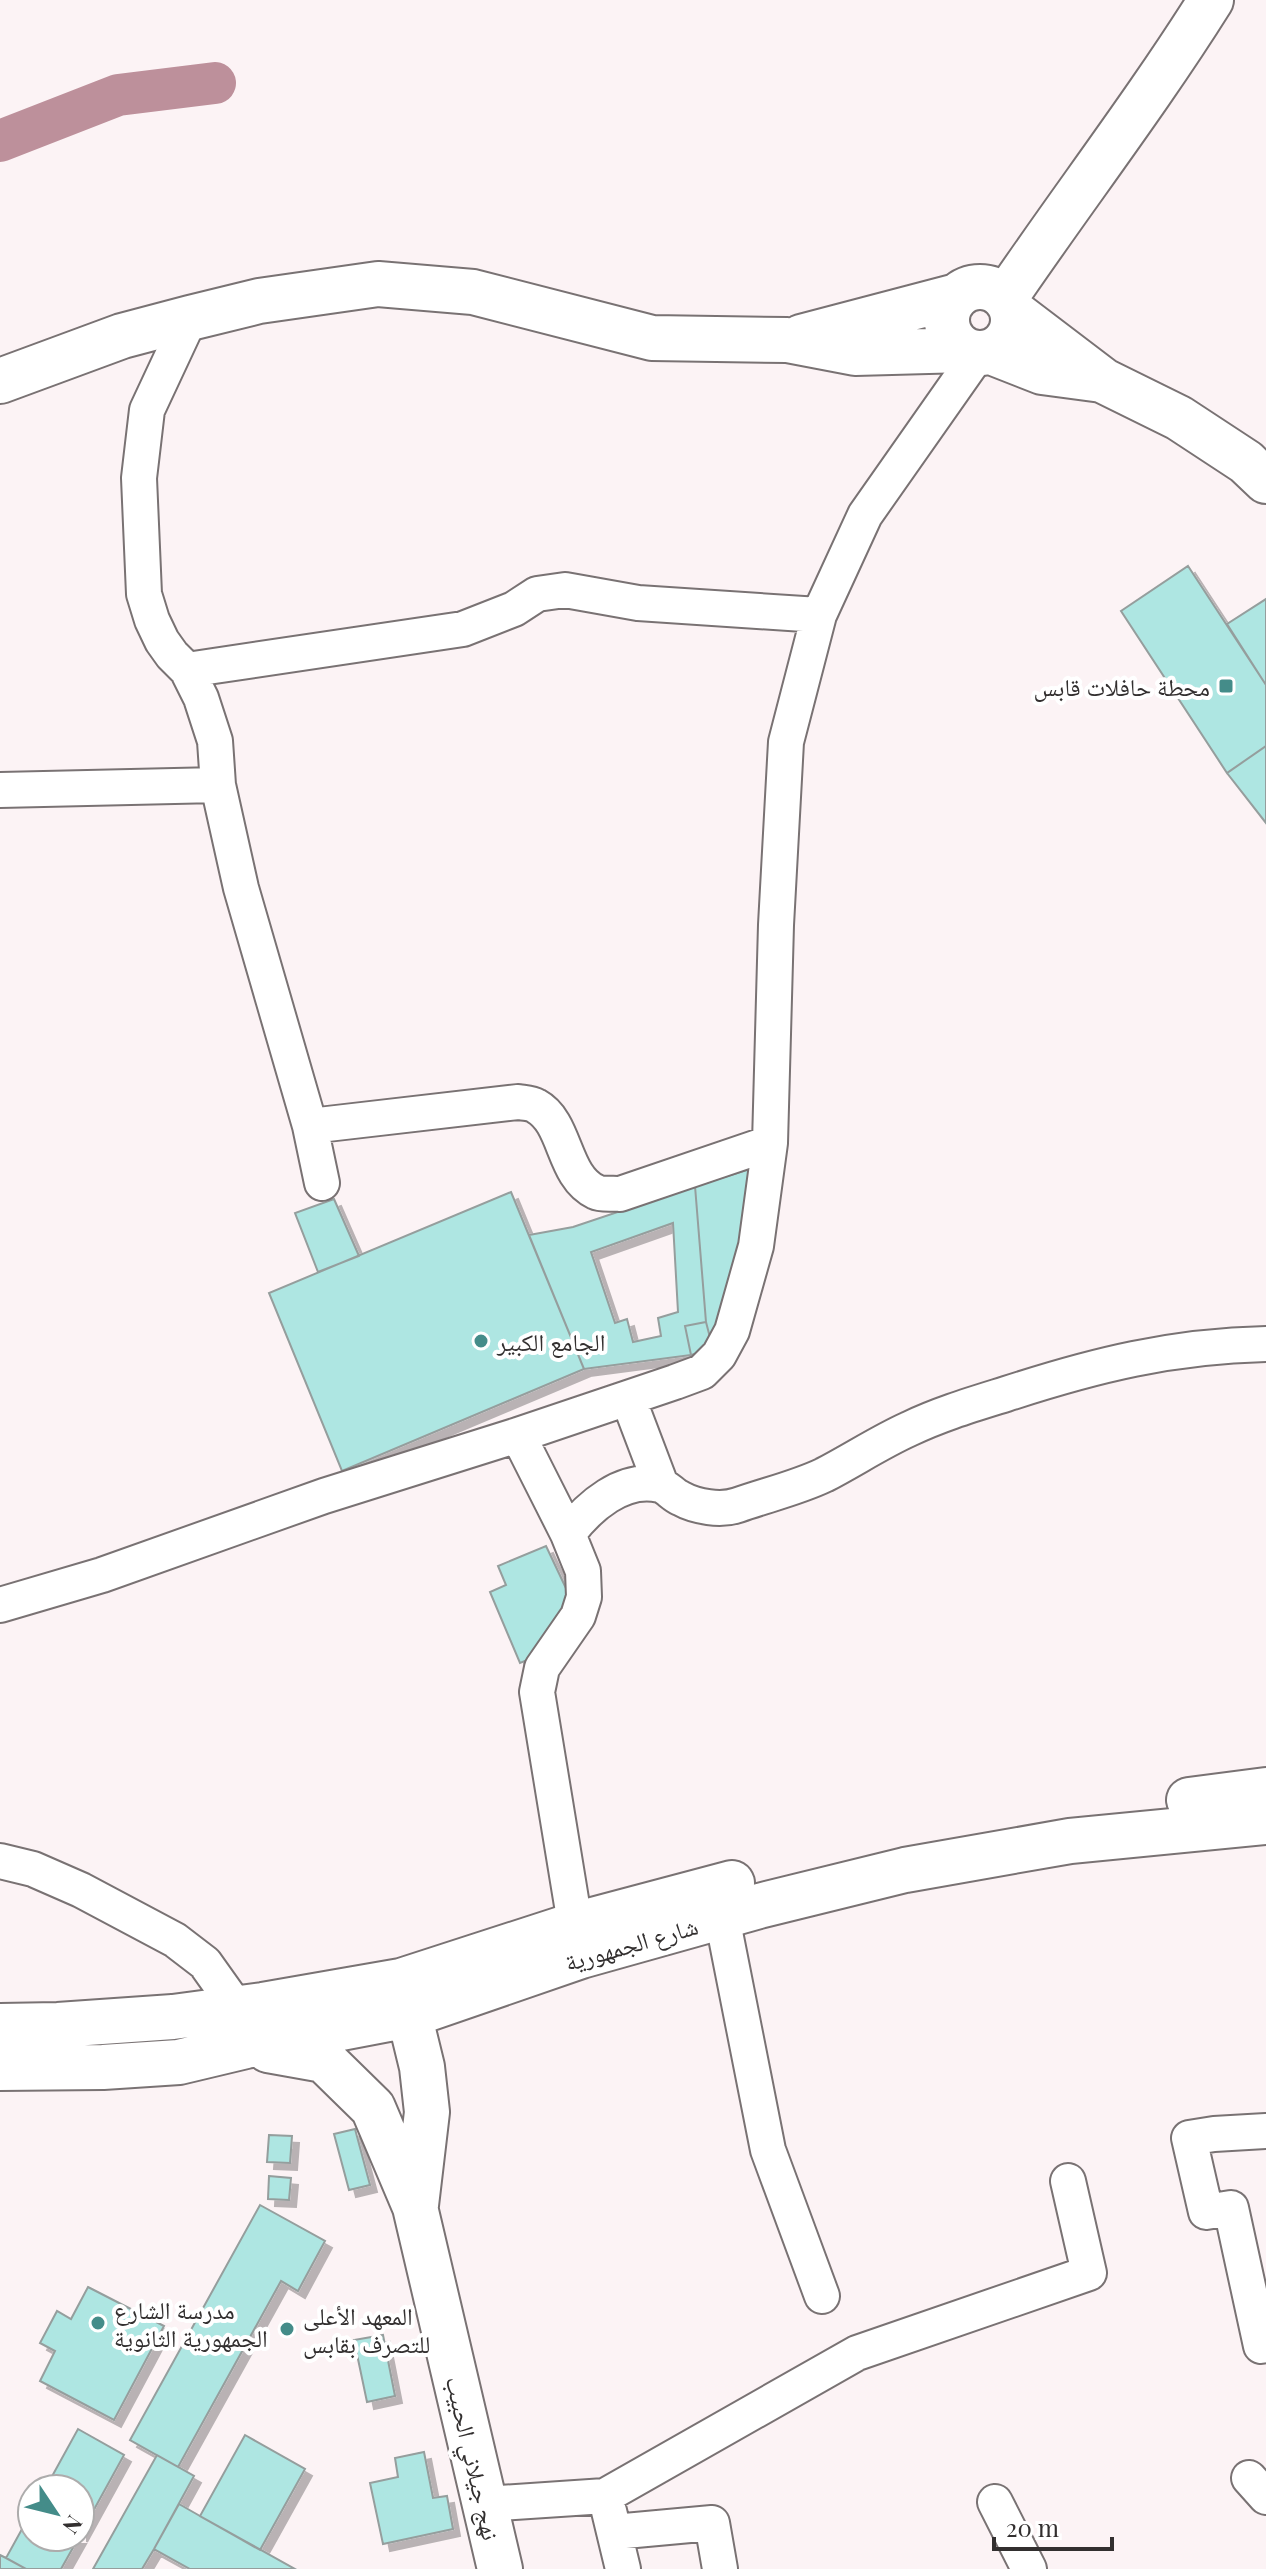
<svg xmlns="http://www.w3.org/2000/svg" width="1266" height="2569" font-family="'Playfair Display','Noto Naskh Arabic',serif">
	<defs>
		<filter id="shadow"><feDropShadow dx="7" dy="7" stdDeviation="0" flood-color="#0004"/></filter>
	</defs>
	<rect width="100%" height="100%" fill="#fcf3f5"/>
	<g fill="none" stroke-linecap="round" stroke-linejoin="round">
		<path stroke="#bd909b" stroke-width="42" d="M0 141 118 95 215 83"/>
	</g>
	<path fill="#aee6e2" stroke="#959e9d" stroke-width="2" fill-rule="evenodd" filter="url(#shadow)" d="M1188 566 1266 685V746L1227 773 1121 611Z
		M1266 599V685L1227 624Z
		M1266 746V823L1227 773Z
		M747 1170 753 1171V1209L713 1349 706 1322 695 1186Z
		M695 1186 706 1322 685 1326 691 1355 584 1369 529 1235 573 1227ZM673 1223 678 1312 658 1318 661 1336 633 1342 627 1319 615 1323 591 1252Z
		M511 1192 584 1369 342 1471 269 1293Z
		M334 1199 359 1256 318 1272 295 1213Z
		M706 1322 713 1349 691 1355 685 1326Z
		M546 1546 572 1601 535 1657 520 1663 490 1592 506 1585 498 1566Z
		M355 2129 370 2185 349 2190 334 2134Z
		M269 2135 292 2136 290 2163 267 2162Z
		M269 2176 291 2178 289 2200 268 2199Z
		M260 2205 325 2241 298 2291 281 2281 178 2467 130 2440Z
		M88 2287 164 2326 114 2420 40 2381 55 2351 40 2343 57 2311 71 2319Z
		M383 2335 395 2396 367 2402 354 2340Z
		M78 2429 124 2455 80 2535V2489H45Z
		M245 2435 305 2469 260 2550 200 2516Z
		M424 2452 433 2498 447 2496 453 2529 383 2544 370 2483 398 2477 395 2458Z
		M157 2455 194 2476 154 2549 142 2569H93Z
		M179 2504 200 2516 295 2569H190L154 2549Z
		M32 2511V2537H79L61 2569H26L6 2558Z
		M0 2555 6 2558 26 2569H0Z"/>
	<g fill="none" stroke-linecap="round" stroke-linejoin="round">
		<defs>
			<path id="street" d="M190 318 147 410 139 478 144 594 152 620 162 641 172 655 187 670 201 698 215 741 218 785 241 888 310 1126 322 1183
				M187 670 463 629 514 609 537 594 565 590 638 603 819 615
				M0 790 218 785
				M310 1126 518 1102C524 1103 531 1103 536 1106 567 1123 562 1176 596 1192 602 1195 613 1193 620 1194L770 1143
				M628 1398 661 1485
				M518 1435 568 1534 583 1571 584 1597 578 1616 542 1668 537 1692 579 1948
				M568 1534C588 1507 623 1476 660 1485 667 1487 673 1495 680 1498 696 1507 721 1511 738 1505 766 1495 797 1488 824 1475 853 1460 880 1442 909 1429 940 1414 974 1404 1006 1394 1095 1365 1172 1346 1266 1344
				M0 1605 102 1575 324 1496 518 1435 675 1382 702 1372 719 1355 732 1331 756 1246 770 1143 776 925 786 742 819 615 865 515 978 354
				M0 1861 33 1869 81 1890 175 1940 205 1963 237 2008
				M722 1917 768 2150 822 2296
				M1261 2346 1231 2208 1206 2212 1189 2138 1214 2134 1266 2131
				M1249 2478 1266 2497
				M995 2502 1029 2569
				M485 2504 605 2496 857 2353 1089 2273 1068 2181
				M609 2511 623 2569
				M614 2532 712 2523 720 2569"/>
			<path id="secondary" d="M947 320a33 33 0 1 1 66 0a33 33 0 1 1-66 0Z
				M1005 298C1073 198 1147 102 1211 0
				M1012 311 1104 381 1179 418 1246 462 1266 481
				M801 337 957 296
				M991 352 1042 372 1102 380
				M0 381 122 336 190 318 259 301 378 284 473 292 652 338 787 340 855 353 965 350
				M1189 1800 1266 1790
				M403 1989 422 2067 427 2112 416 2205
				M0 2026 58 2025 173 2017 263 2005 401 1981 574 1925 732 1883
				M268 2050 324 2060 373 2108 415 2207 500 2569
				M0 2068 103 2067 179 2062 246 2046 410 2015 581 1956 759 1906 905 1870 1070 1841 1266 1822"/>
		</defs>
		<use href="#street" stroke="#797273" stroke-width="38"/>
		<use href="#secondary" stroke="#797273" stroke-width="48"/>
		<use href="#street" stroke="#fff" stroke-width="34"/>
		<use href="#secondary" stroke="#fff" stroke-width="44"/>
	</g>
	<g fill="#448c89" stroke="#fff" stroke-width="3">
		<rect x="1218" y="678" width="16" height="16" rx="4"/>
		<circle cx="481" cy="1341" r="8"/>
		<circle cx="98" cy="2323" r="8"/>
		<circle cx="287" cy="2329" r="8"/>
	</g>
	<g text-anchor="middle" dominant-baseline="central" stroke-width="8" stroke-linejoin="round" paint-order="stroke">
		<g font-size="24" fill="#322f2f" stroke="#fff" text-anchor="start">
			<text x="1210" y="686" text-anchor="end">محطة حافلات قابس</text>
			<text x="497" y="1341">الجامع الكبير</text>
			<text x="114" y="2309">مدرسة الشارع<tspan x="114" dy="28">الجمهورية الثانوية</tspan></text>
			<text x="303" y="2315">المعهد الأعلى<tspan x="303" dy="28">للتصرف بقابس</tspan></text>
		</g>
		<g font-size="24" fill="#322f2f" stroke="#fff">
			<text transform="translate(631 1943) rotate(-16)">شارع الجمهورية</text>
			<text transform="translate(474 2458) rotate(77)">نهج جيلاني الحبيب</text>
		</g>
	</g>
	<g transform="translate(56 2513) rotate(125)"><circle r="38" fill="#ffffff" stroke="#adacac" stroke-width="2"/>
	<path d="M0-6L14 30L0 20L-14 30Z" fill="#448c89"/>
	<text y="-12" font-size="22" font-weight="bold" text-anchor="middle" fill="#322f2f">N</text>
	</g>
	<path d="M994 2537v12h118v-12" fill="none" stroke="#322f2f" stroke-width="4"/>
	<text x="1006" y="2537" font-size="24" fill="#322f2f" stroke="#ffffff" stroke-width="6" paint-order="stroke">20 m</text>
</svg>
